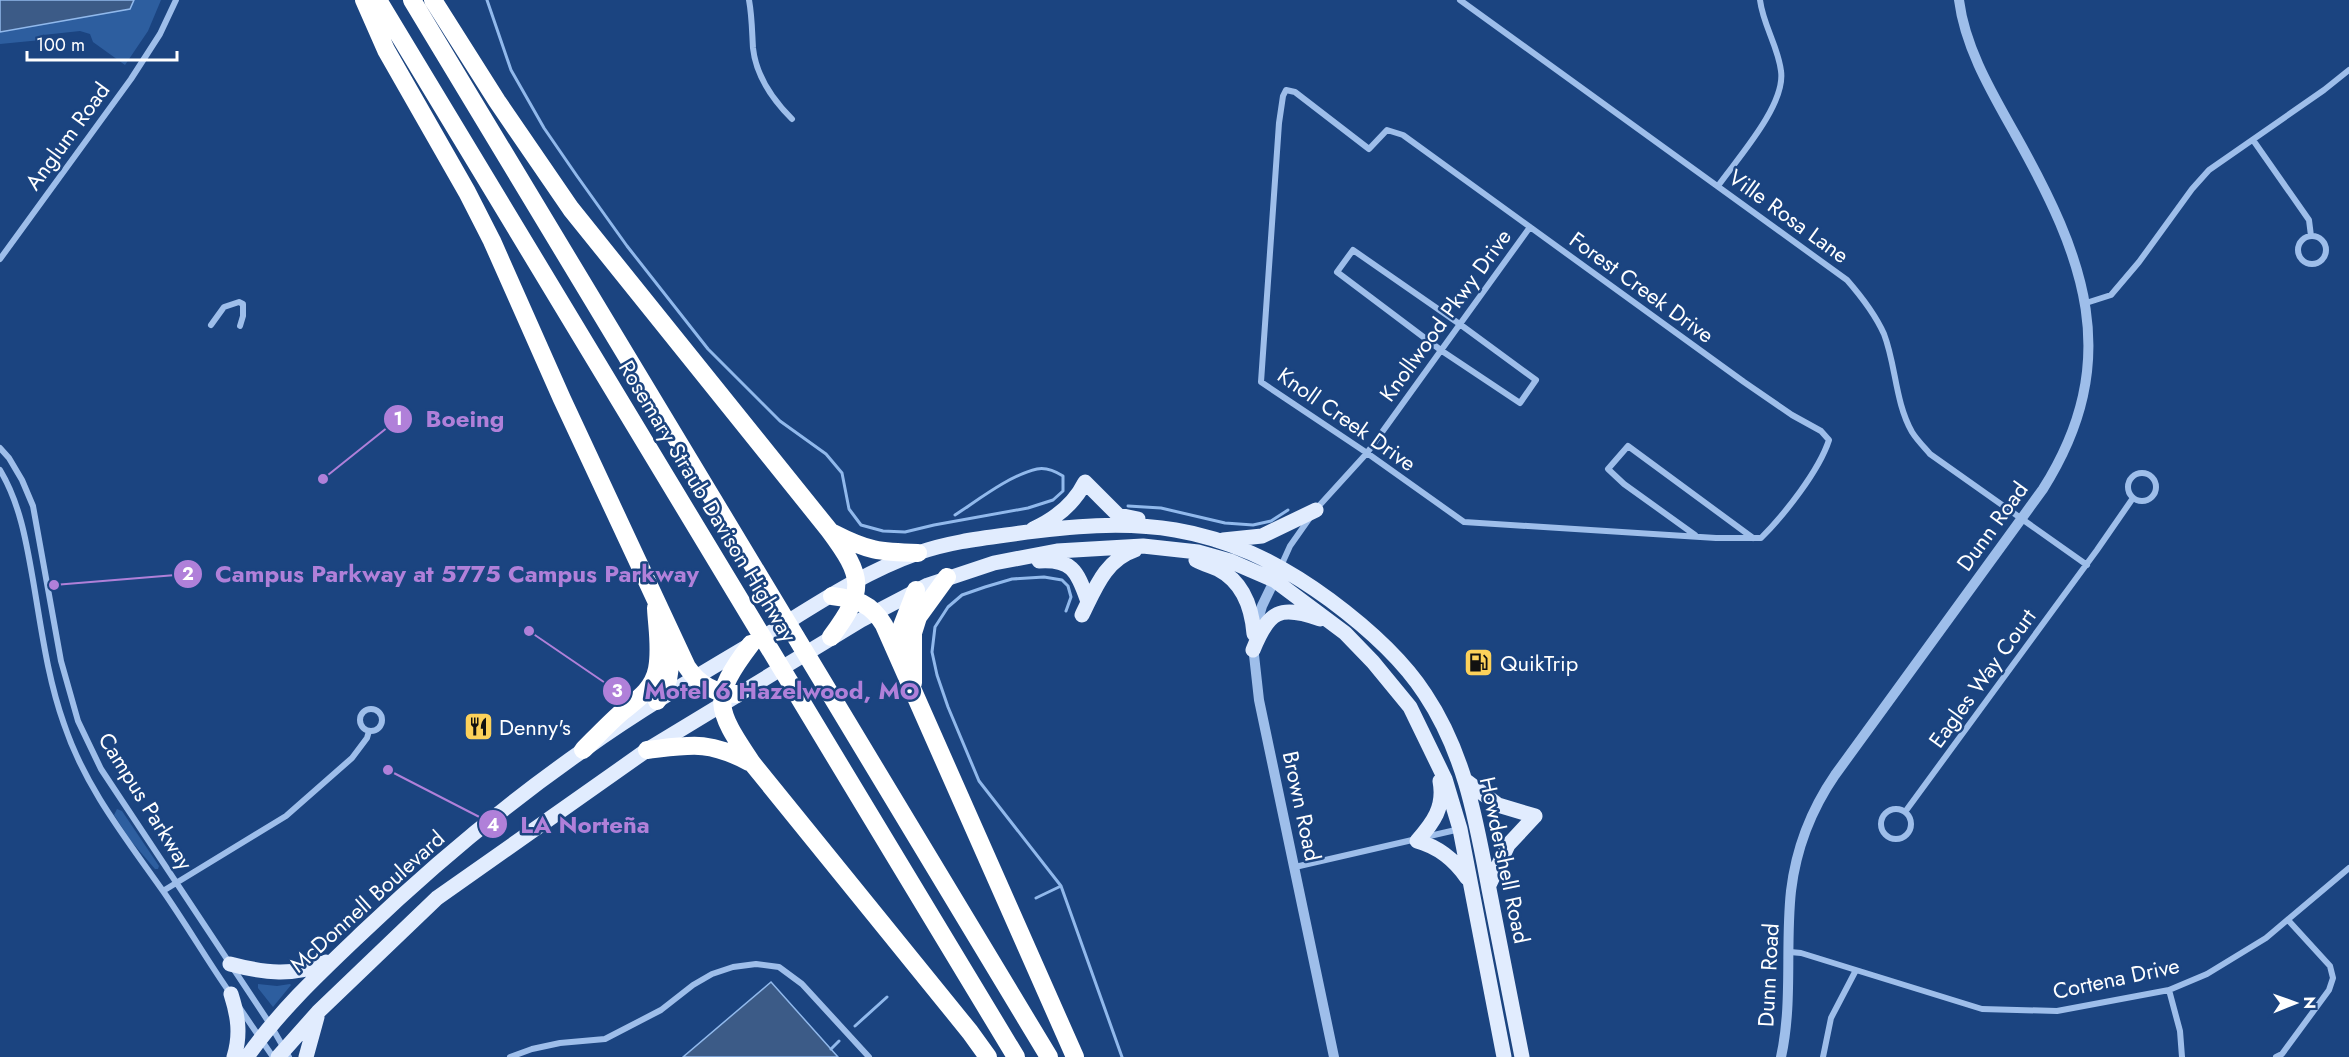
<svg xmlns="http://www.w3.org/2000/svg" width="2349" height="1057" font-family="Jost,sans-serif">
	<rect width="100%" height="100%" fill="#1b4480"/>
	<path fill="#2d5e9f" d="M134 0H161L148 31 125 65 93 42 90 34 80 31 43 35 41 40 0 44V32L130 9Z
		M117 809 122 811 159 866 158 869H155L131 841 114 815Z
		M258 984 277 986 290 984 291 985 273 1007 258 988Z"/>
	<path fill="#3c5b87" stroke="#91b9ec" stroke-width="1.5" d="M0 0H134L130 9 0 32Z
		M771 982 838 1057H683Z"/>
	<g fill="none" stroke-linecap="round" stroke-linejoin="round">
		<path stroke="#91b9ec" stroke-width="3" d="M487 0 511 70 544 128 577 176 627 246 708 349 780 421 826 454 842 473 849 509 861 525 883 531 905 532 934 525 1028 508 1053 500 1063 491V476C1055 471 1046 467 1037 469 1010 475 978 500 955 515
			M1128 506 1161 508 1225 523 1253 525 1271 521 1288 510
			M1066 611 1071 597 1068 586 1062 580 1044 577 1012 579 985 587 962 595 948 607 935 627 932 652 937 675 948 707 979 781 1061 886 1122 1057
			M1036 898 1061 886
			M855 1026 887 997
			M831 1049 839 1041"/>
		<path stroke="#9ebeea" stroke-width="6" d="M749 0C752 16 752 32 753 48 756 76 772 99 792 119
			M1460 0 1847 280C1861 296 1875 314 1884 334 1896 365 1895 402 1912 432 1917 440 1924 447 1930 454L2087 565
			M1286 90 1295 92 1369 149 1387 130 1403 135 1744 382 1792 415 1821 431 1829 440C1819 471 1784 515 1761 538H1716L1464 522 1367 453 1261 382 1279 123 1283 96Z
			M2253 140 2309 220 2311 236
			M1718 186C1737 159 1786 105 1781 71 1778 46 1763 25 1760 0
			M2298 250a14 14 0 1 1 28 0a14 14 0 1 1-28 0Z
			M1353 250 1461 325 1536 380 1520 403 1442 351 1337 272Z
			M0 259 131 79 160 34 176 0
			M2086 303 2111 295 2139 262 2192 189 2209 170 2324 90 2349 70
			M211 325 224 307 239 302 243 304V316L240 326
			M0 448 9 458 22 480 33 506 61 661 78 721 101 769 270 1024 289 1057
			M0 470C21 505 27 546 34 586 42 633 48 679 64 724 85 787 125 837 163 891 186 924 207 960 230 993
			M2128 487a14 14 0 1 1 28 0a14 14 0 1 1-28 0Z
			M1317 508 1367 453 1530 227
			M1695 535 1624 484 1608 469 1628 446 1753 538
			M1281 566 1290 546 1309 519
			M360 720a11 11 0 1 1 22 0a11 11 0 1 1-22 0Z
			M1881 824a15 15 0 1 1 30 0a15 15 0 1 1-30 0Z
			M1905 812 2097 550 2133 498
			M1295 867 1460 829
			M163 891 286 816 352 758 367 738 369 731
			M1790 952 1801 953 1982 1009 2057 1011 2169 990 2207 974 2266 938 2349 868
			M2169 990 2180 1031 2182 1057
			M239 1007 273 1057
			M510 1057 532 1049 560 1043 605 1039 661 1010 693 985 712 974 733 967 756 964 779 967 802 984 869 1057
			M1823 1057 1831 1018 1855 972
			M2276 1057 2282 1054 2329 990 2333 978 2330 966 2288 920"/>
		<path stroke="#9ebeea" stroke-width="10" d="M1255 630 1262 606 1277 575
			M1253 646 1259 700 1334 1057
			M1781 1057C1793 1003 1785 946 1791 891 1796 849 1811 810 1835 775L2043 489C2125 359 2084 257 2015 134 1992 93 1965 48 1959 0"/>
		<path stroke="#e1ecfe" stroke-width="15" d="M1033 529C1055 519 1074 504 1085 482L1118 515 1138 519
			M1223 540 1262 536 1316 510
			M1196 560C1203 564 1211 566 1218 569 1243 582 1252 608 1254 634
			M1039 561C1071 559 1077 570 1087 599
			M1082 615C1095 589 1105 560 1135 550
			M1253 650C1269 610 1280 605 1320 619
			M1465 780 1498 805 1535 816
			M1440 781C1445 807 1433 823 1417 841 1439 847 1454 859 1467 878
			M1489 885 1508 845 1535 816
			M230 964C264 973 294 977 326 962
			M231 994C238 1016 241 1034 234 1057
			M247 1057C280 1010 321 972 363 932 432 866 506 804 585 749 641 709 701 674 760 639 811 608 861 573 918 553 946 543 976 539 1006 535 1137 516 1219 519 1330 600 1365 626 1401 657 1425 694 1465 754 1476 820 1489 889 1500 945 1511 1001 1522 1057
			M278 1057 318 1012 437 898 647 750 861 620 928 585 994 563 1057 551 1143 546 1198 552 1230 561 1274 580 1345 633 1373 662 1410 707 1445 779 1460 829 1504 1057
			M306 1057 317 1017"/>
		<path stroke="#fff" stroke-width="18" d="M364 0 386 50 467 192 492 241 562 399 687 667C699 685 716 694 737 694
			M378 0 1016 1057
			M412 0 1049 1057
			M433 0 497 101 571 209 829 530C864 577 866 590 831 637
			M833 533C868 551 879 552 918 553
			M832 596C856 599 871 603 884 625L1075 1057
			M751 644C710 698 715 708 752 763L970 1032 988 1057
			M900 649 902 626 916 590
			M913 683V633L918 617 947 577
			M657 701 668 680 674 640
			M583 750C596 737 609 723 623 711 638 699 653 689 657 669 661 649 657 628 656 608
			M647 750C690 745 708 740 749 762"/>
	</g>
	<defs>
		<symbol id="fuel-square" viewBox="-11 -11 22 22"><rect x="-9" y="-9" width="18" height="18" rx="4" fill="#fcd15a" stroke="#1b4480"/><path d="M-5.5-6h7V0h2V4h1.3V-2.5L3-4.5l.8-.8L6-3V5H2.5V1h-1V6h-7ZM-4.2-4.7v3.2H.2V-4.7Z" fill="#111"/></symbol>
		<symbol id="restaurant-square" viewBox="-11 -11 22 22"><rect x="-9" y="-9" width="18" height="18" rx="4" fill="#fcd15a" stroke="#1b4480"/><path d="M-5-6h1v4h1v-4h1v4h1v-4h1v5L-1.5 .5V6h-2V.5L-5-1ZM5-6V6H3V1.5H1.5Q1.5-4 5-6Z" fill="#111"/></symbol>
	</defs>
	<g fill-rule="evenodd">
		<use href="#fuel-square" x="1462" y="646" width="33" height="33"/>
		<use href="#restaurant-square" x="462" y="710" width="33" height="33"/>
	</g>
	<g text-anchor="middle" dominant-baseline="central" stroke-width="5" stroke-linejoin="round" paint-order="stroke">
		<g font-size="22" fill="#fff" stroke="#1b4480">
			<text transform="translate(67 136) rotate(-54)">Anglum Road</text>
			<text transform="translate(1789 216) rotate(36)">Ville Rosa Lane</text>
			<text transform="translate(1642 287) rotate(36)">Forest Creek Drive</text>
			<text transform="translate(1445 315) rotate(-54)">Knollwood Pkwy Drive</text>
			<text transform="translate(1347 419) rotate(35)">Knoll Creek Drive</text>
			<text transform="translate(708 501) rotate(59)">Rosemary Straub Davison Highway</text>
			<text transform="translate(1992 526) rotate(-54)">Dunn Road</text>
			<text transform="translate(1982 678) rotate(-54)">Eagles Way Court</text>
			<text transform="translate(146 801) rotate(58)">Campus Parkway</text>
			<text transform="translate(1302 806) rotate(78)">Brown Road</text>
			<text transform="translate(1505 860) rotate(78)">Howdershell Road</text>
			<text transform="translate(367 901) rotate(-42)">McDonnell Boulevard</text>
			<text transform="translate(1768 975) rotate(-87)">Dunn Road</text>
			<text transform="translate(2116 978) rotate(-12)">Cortena Drive</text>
		</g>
		<g font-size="22" fill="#fff" stroke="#1b4480" text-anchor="start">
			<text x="1500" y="663">QuikTrip</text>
			<text x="499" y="727">Denny's</text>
		</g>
	</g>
	<path fill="none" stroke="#b080d9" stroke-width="2" d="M323 479L398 419M54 585L188 574M529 631L617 691M388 770L493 824"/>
	<g fill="#b080d9" stroke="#1b4480" stroke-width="2">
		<circle cx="323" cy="479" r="6"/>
		<circle cx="54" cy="585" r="6"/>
		<circle cx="529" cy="631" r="6"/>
		<circle cx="388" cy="770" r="6"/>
		<circle cx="398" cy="419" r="15"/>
		<circle cx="188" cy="574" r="15"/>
		<circle cx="617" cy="691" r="15"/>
		<circle cx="493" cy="824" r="15"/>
	</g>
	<g font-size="18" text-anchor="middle" font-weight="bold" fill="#fff">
		<text x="398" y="425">1</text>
		<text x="188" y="580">2</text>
		<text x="617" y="697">3</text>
		<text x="493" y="831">4</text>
	</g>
	<g font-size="24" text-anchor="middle" font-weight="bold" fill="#b080d9" stroke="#1b4480" stroke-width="5" stroke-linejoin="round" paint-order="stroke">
		<text x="465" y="427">Boeing</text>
		<text x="457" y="582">Campus Parkway at 5775 Campus Parkway</text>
		<text x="782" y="699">Motel 6 Hazelwood, MO</text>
		<text x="585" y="833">LA Norteña</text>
	</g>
	<g transform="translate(2295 1003) rotate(89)" stroke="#1b4480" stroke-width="4.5" paint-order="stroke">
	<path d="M0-4.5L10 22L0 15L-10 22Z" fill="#ffffff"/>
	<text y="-9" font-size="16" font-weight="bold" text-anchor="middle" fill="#ffffff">N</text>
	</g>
	<path d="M27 51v9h150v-9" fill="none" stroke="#ffffff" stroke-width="3"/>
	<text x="36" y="51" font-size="18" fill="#ffffff" stroke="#1b4480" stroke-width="4.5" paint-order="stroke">100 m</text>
</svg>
